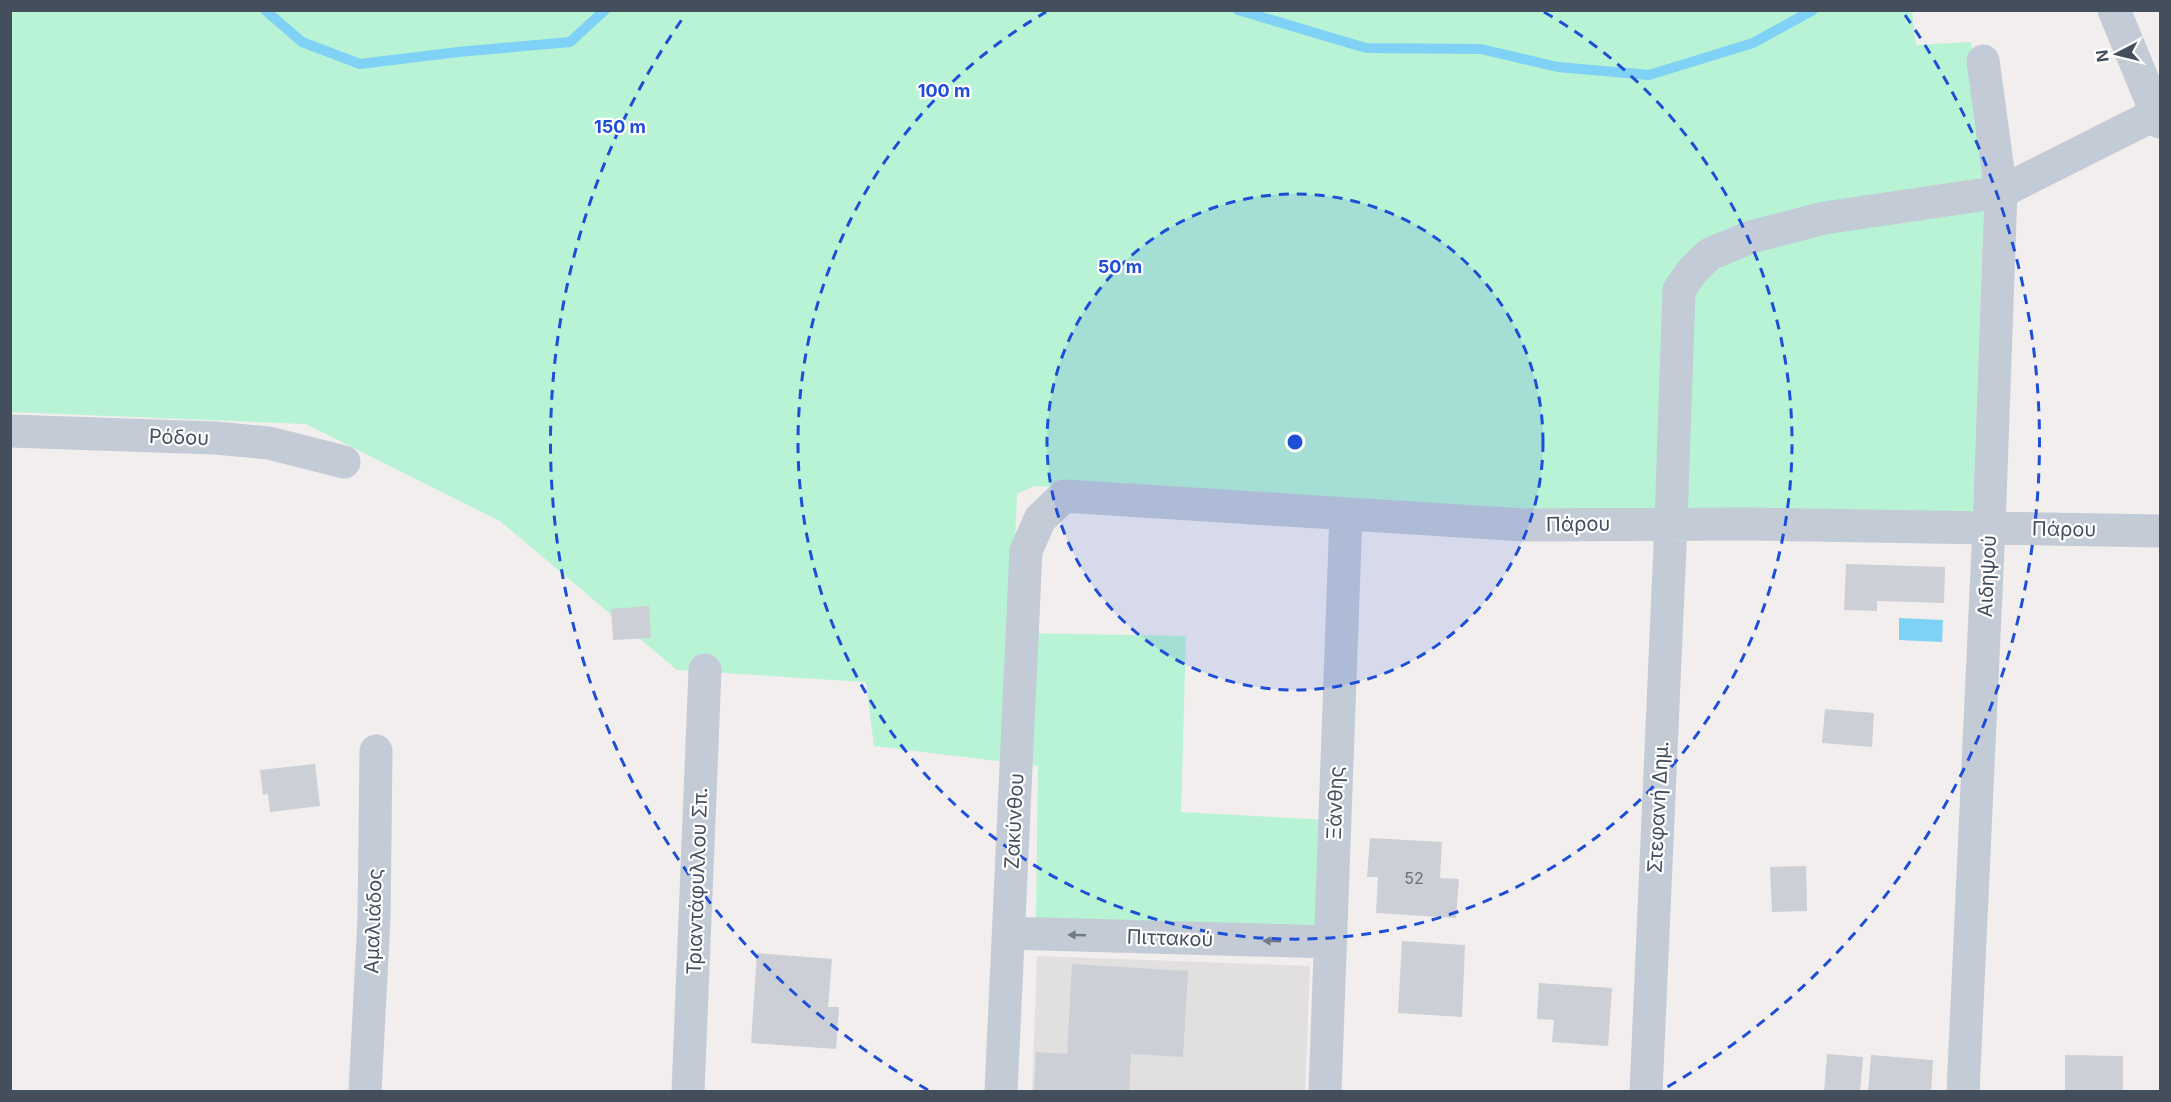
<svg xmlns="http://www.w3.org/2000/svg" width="2171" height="1102" font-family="Inter,sans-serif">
	<rect width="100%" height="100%" fill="#f1eeed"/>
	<path fill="#e2dfdf" d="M1037 956 1310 966 1305 1091 1032 1092Z"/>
	<path fill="#b7f3d4" d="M1912 10 1916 45 1971 42 1985 173 1973 512 1571 515 1034 486 1017 494 1011 633 1186 636 1181 812 1329 820 1327 930 1036 921 1038 766 874 746 866 682 677 670 500 521 306 424 11 412V11Z"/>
	<path fill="#7fd1f5" d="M1899 618 1943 620 1942 642 1899 640Z"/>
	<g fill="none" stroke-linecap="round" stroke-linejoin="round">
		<path stroke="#7fd1f5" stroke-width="10" d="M265 10 302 42 360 64 458 52 570 42 605 10
			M1238 10 1366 48 1481 49 1558 67 1649 75 1753 43 1813 10"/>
	</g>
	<path fill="#cccfd6" d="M1846 564 1945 567 1944 603 1877 601V611L1844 610Z
		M649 606 651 638 613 640 611 609Z
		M1825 709 1874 713 1872 747 1822 743Z
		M315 764 320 806 270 812 268 794 263 795 260 770Z
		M1370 838 1442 842 1440 878 1459 879 1456 918 1376 913 1378 877H1367Z
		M1806 866 1807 911 1772 912 1770 867Z
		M1402 941 1465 945 1462 1017 1398 1013Z
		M757 953 832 959 828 1007H839L836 1049 751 1043Z
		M1072 964 1188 971 1183 1057 1131 1054 1129 1092H1034L1036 1052 1067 1054Z
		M1539 983 1612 988 1608 1046 1552 1042 1554 1020 1537 1019Z
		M1827 1054 1863 1057 1860 1092H1824Z
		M1871 1055 1933 1060 1931 1092H1868Z
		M2065 1055 2123 1056V1092H2065Z"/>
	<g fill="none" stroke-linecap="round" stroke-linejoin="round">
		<path stroke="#c2cbd6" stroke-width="33" d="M2114 10 2160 122
			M10 431 215 438 269 443 344 462
			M1009 933 1330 942
			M365 1092 374 918 376 751
			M688 1092 705 670
			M1001 1092 1026 551 1040 519 1064 496 1524 525 1751 524 2160 531
			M1325 1092 1346 514
			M1646 1092 1671 523 1679 290 1693 270 1710 254 1751 237 1824 218 2001 192 2160 112
			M1963 1092 1989 527 2001 192 1983 61"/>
	</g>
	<defs><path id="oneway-solid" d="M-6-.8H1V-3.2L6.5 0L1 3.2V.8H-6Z" transform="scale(1.5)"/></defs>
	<g fill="#707a87">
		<use href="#oneway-solid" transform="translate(1077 935) rotate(-178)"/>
		<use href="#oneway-solid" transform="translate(1272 941) rotate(-178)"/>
	</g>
	<circle cx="1295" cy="442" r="248" fill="#1d4ed8" fill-opacity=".12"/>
	<g fill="none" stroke="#1d4ed8" stroke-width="3" stroke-dasharray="10 8">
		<circle cx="1295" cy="442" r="248"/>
		<path d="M1544 12A497 497 0 1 1 1046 12"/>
		<path d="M928 1090A745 745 0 0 1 685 15M1905 15A745 745 0 0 1 1662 1090"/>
	</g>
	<g text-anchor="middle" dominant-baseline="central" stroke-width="4.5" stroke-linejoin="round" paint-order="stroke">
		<g font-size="16" fill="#666f7b">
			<text x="1414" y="878">52</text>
		</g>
		<g font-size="20" fill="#444f5d" stroke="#fff">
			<text transform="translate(179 437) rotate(2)">Ρόδου</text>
			<text transform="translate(1578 524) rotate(-1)">Πάρου</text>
			<text transform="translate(2064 529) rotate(1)">Πάρου</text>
			<text transform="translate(1987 576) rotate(-87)">Αιδηψού</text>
			<text transform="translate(1335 803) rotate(-88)">Ξάνθης</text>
			<text transform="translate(1658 807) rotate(-87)">Στεφανή Δημ.</text>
			<text transform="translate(1014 821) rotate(-87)">Ζακύνθου</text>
			<text transform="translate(697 881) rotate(-88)">Τριαντάφυλλου Σπ.</text>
			<text transform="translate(373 921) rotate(-88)">Αμαλιάδος</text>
			<text transform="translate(1170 938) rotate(2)">Πιττακού</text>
		</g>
	</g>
	<circle cx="1295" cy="442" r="9" fill="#1d4ed8" stroke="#fff" stroke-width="3"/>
	<g font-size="18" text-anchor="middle" font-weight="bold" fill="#1d4ed8" stroke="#fff" stroke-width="4.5" stroke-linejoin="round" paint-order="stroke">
		<text x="944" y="97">100 m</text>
		<text x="620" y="133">150 m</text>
		<text x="1120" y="273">50 m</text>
	</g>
	<rect width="2171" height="1102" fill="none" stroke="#444f5d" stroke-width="24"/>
	<g transform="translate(2117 54) rotate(263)" stroke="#ffffff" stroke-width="4.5" paint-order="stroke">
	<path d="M0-4.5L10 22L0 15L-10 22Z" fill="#444f5d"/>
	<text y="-9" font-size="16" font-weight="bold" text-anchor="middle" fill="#444f5d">N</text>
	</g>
</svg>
